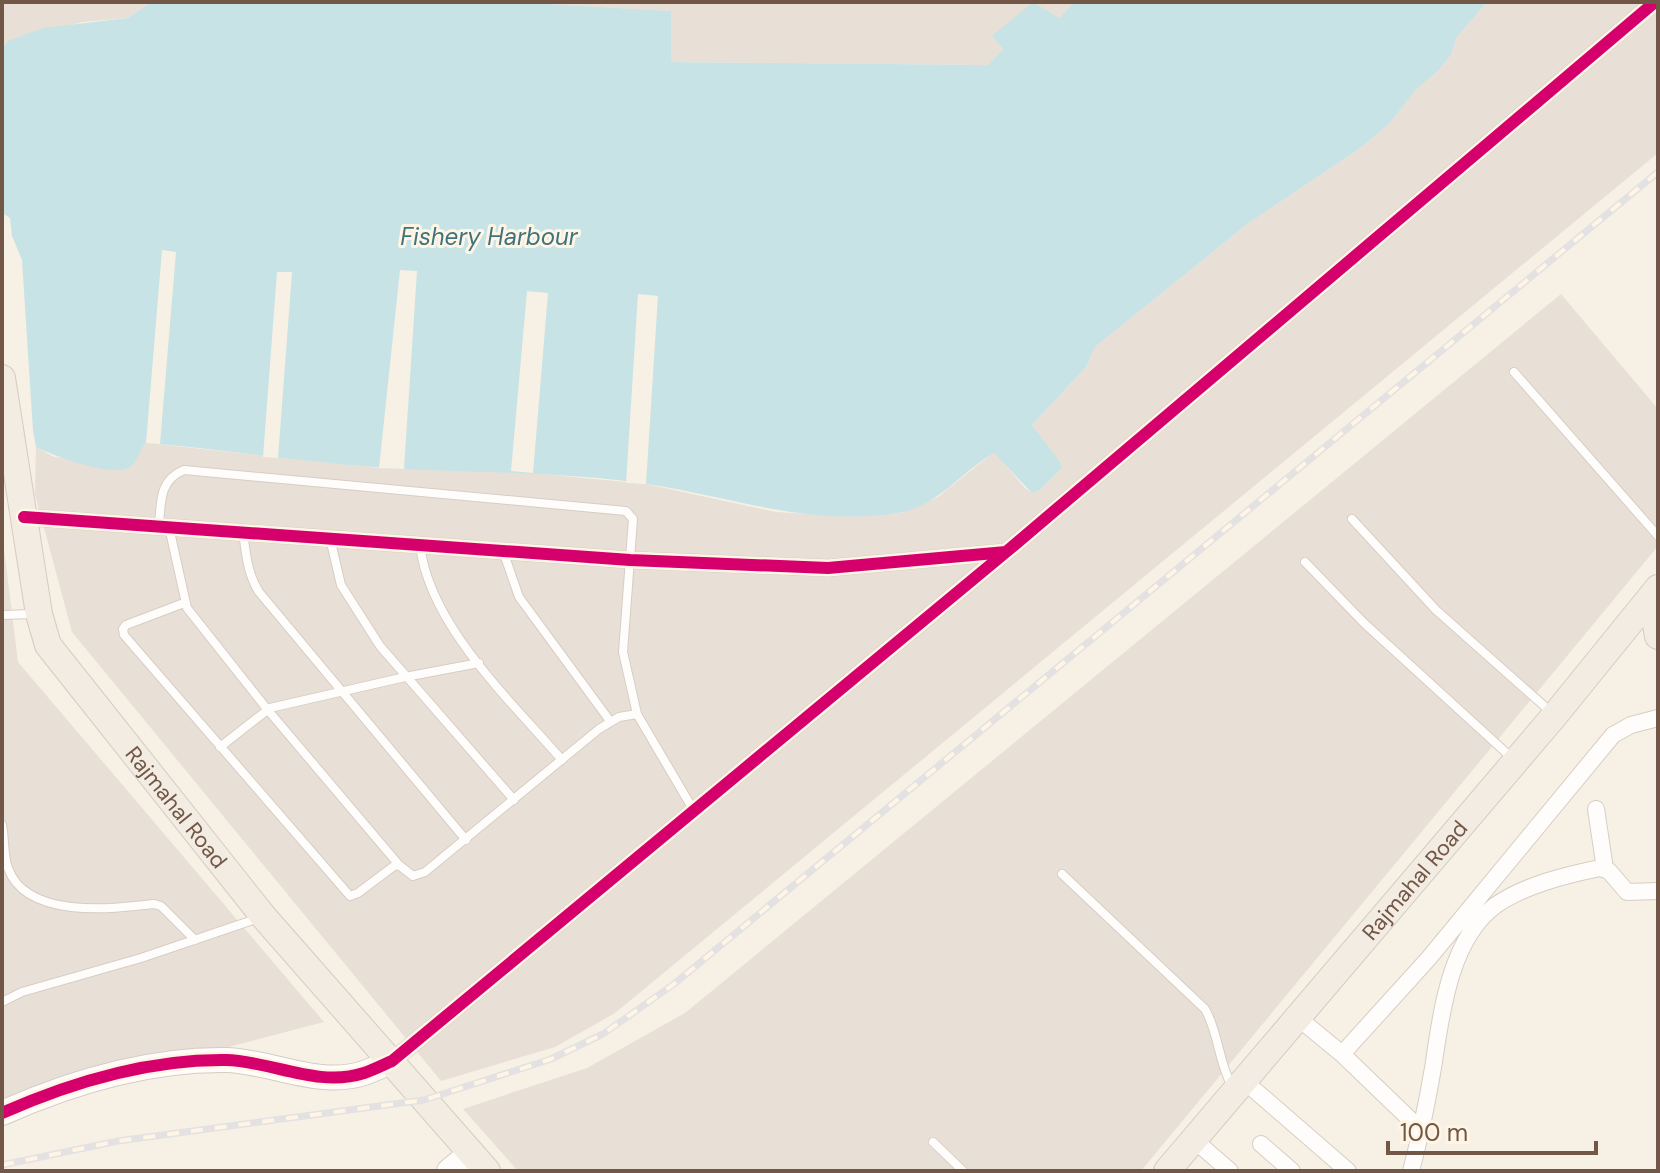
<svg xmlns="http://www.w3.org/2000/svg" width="1660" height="1173" font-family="'DM Sans',sans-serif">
	<rect width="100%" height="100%" fill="#f6f0e5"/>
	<path fill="#e8dfd7" d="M2 2H151L128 18 83 22 8 41 2 47Z
		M512 2H1075L1059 18 993 36 1003 49 988 65 671 62 670 11Z
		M1487 2H1658V153L615 1013 555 1047 441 1081 72 632 35 494 36 447 54 457 135 462 139 451 146 443 379 468 511 471 646 484 776 512 854 517 901 513 938 497 994 452 1025 488 1032 493 1040 490 1061 469 1032 425 1086 367 1095 347 1246 225 1359 149 1389 124 1416 88 1438 71 1451 55 1457 37Z
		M1561 294 1658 409V546L1141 1171H518L463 1109 587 1068 685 1013Z
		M2 533 18 662 324 1022 52 1093 2 1110Z"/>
	<path fill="#c8e3e5" d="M151 2H512L671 11V62L988 65 1003 49 992 36 1033 2 1059 18 1075 2H1487L1457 37 1451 55 1438 71 1416 89 1389 124 1359 149 1246 225 1095 347 1086 367 1032 425 1060 462 1061 469 1040 490 1032 493 994 453C961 472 937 507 898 513 807 527 734 497 647 484 567 472 486 473 405 469 318 465 233 450 146 443 139 450 137 464 128 468 110 477 54 456 36 447L33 431 22 260 12 236 10 218 2 213V47L8 41 43 28 128 18Z"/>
	<path fill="#f6f0e5" d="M162 250 176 252 160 444 146 443Z
		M400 270 417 271 404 469 379 468Z
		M277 272H292L278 458 263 457Z
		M527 291 548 293 533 473 511 471Z
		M638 294 658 296 646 484 626 483Z"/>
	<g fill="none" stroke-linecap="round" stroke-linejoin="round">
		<defs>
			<path id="lane" d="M1514 372 1658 536
				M1352 519 1436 610 1551 712
				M159 526C161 502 159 480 184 470L626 511 633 519 623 652 637 714 694 811
				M169 527 187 608 267 709 399 865
				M243 532C246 553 247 573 259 592L466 840
				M330 538 341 585 380 646 514 800
				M420 545C429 625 511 701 562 760
				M503 551 519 597 610 721
				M1305 562 1364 623 1512 758
				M184 603 126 625 123 629 124 635 350 896 358 893 394 866 399 865 413 876 425 872 599 729 619 717 637 714
				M2 615 33 614
				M220 747 270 708 405 677 479 663
				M2 825C5 839 3 855 8 868 26 919 111 909 154 904L161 906 195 940
				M1062 874 1205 1009C1219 1033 1218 1062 1232 1086
				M2 1002 22 992 141 958 259 918
				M933 1142 963 1171"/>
			<path id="street" d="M24 517 630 560 828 568 1006 552
				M1596 809 1605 869
				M1297 1017 1342 1054 1421 1130
				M1342 1054 1429 958 1613 735 1631 725 1658 718
				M392 1061 1006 552 1655 2
				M1243 1080 1348 1171
				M1193 1139 1230 1171
				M1261 1144 1292 1171
				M1411 1171C1420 1137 1427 1103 1433 1068 1441 1016 1449 939 1496 905 1525 885 1566 875 1600 868L1609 871 1627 892 1658 891"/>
			<path id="secondary" d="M2 1113C72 1082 149 1059 226 1060 271 1061 318 1088 364 1073 373 1070 383 1065 392 1061
				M449 1171 471 1153"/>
			<g id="primary">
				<path id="s1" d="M2 378 39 614 48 645 263 916 487 1171"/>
				<path d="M1651 597 1658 636"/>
				<path id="s2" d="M1167 1171 1555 715 1658 588"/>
			</g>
		</defs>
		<use href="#lane" stroke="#d7cdc4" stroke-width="10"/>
		<use href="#street" stroke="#d7cdc4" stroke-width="18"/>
		<use href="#secondary" stroke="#d6ccc2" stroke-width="26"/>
		<use href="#primary" stroke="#d5cbc3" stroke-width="28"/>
		<use href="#lane" stroke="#fefdfb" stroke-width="8"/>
		<use href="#street" stroke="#fefdfb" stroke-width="16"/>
		<use href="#secondary" stroke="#fefdfb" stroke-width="24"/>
		<use href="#primary" stroke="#f2ece2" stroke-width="26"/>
		<defs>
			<path id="rail" d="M2 1165 118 1141 424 1100 551 1059 603 1034 674 984 1658 172"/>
		</defs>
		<use href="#rail" stroke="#e3e1e2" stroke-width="7"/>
		<use href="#rail" stroke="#fff5e5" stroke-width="4" stroke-dasharray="12" stroke-linecap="butt"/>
		<defs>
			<path id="cycleway" d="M24 517 630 560 828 568 1006 552
				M2 1113C72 1082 149 1059 226 1060 271 1061 318 1088 364 1073 373 1070 383 1065 392 1061L1006 552 1655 2"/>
		</defs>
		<use href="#cycleway" stroke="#fff5e5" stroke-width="17"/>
		<use href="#cycleway" stroke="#d6006c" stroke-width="12"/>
	</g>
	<g text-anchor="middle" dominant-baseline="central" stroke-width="6" stroke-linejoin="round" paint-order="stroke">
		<g font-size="22" fill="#725747" stroke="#fff5e5">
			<text stroke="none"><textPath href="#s1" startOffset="478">Rajmahal Road</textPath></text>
			<text stroke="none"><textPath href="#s2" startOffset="382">Rajmahal Road</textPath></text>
		</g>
		<g font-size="24" font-style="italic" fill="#3e737f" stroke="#fff5e5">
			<text x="489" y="236">Fishery Harbour</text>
		</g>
	</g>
	<rect width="1660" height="1173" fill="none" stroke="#725747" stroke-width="8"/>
	<path d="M1388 1141v12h208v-12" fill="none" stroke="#725747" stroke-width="4"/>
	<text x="1400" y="1141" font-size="24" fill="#725747" stroke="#fff5e5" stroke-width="6" paint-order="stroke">100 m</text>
</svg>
